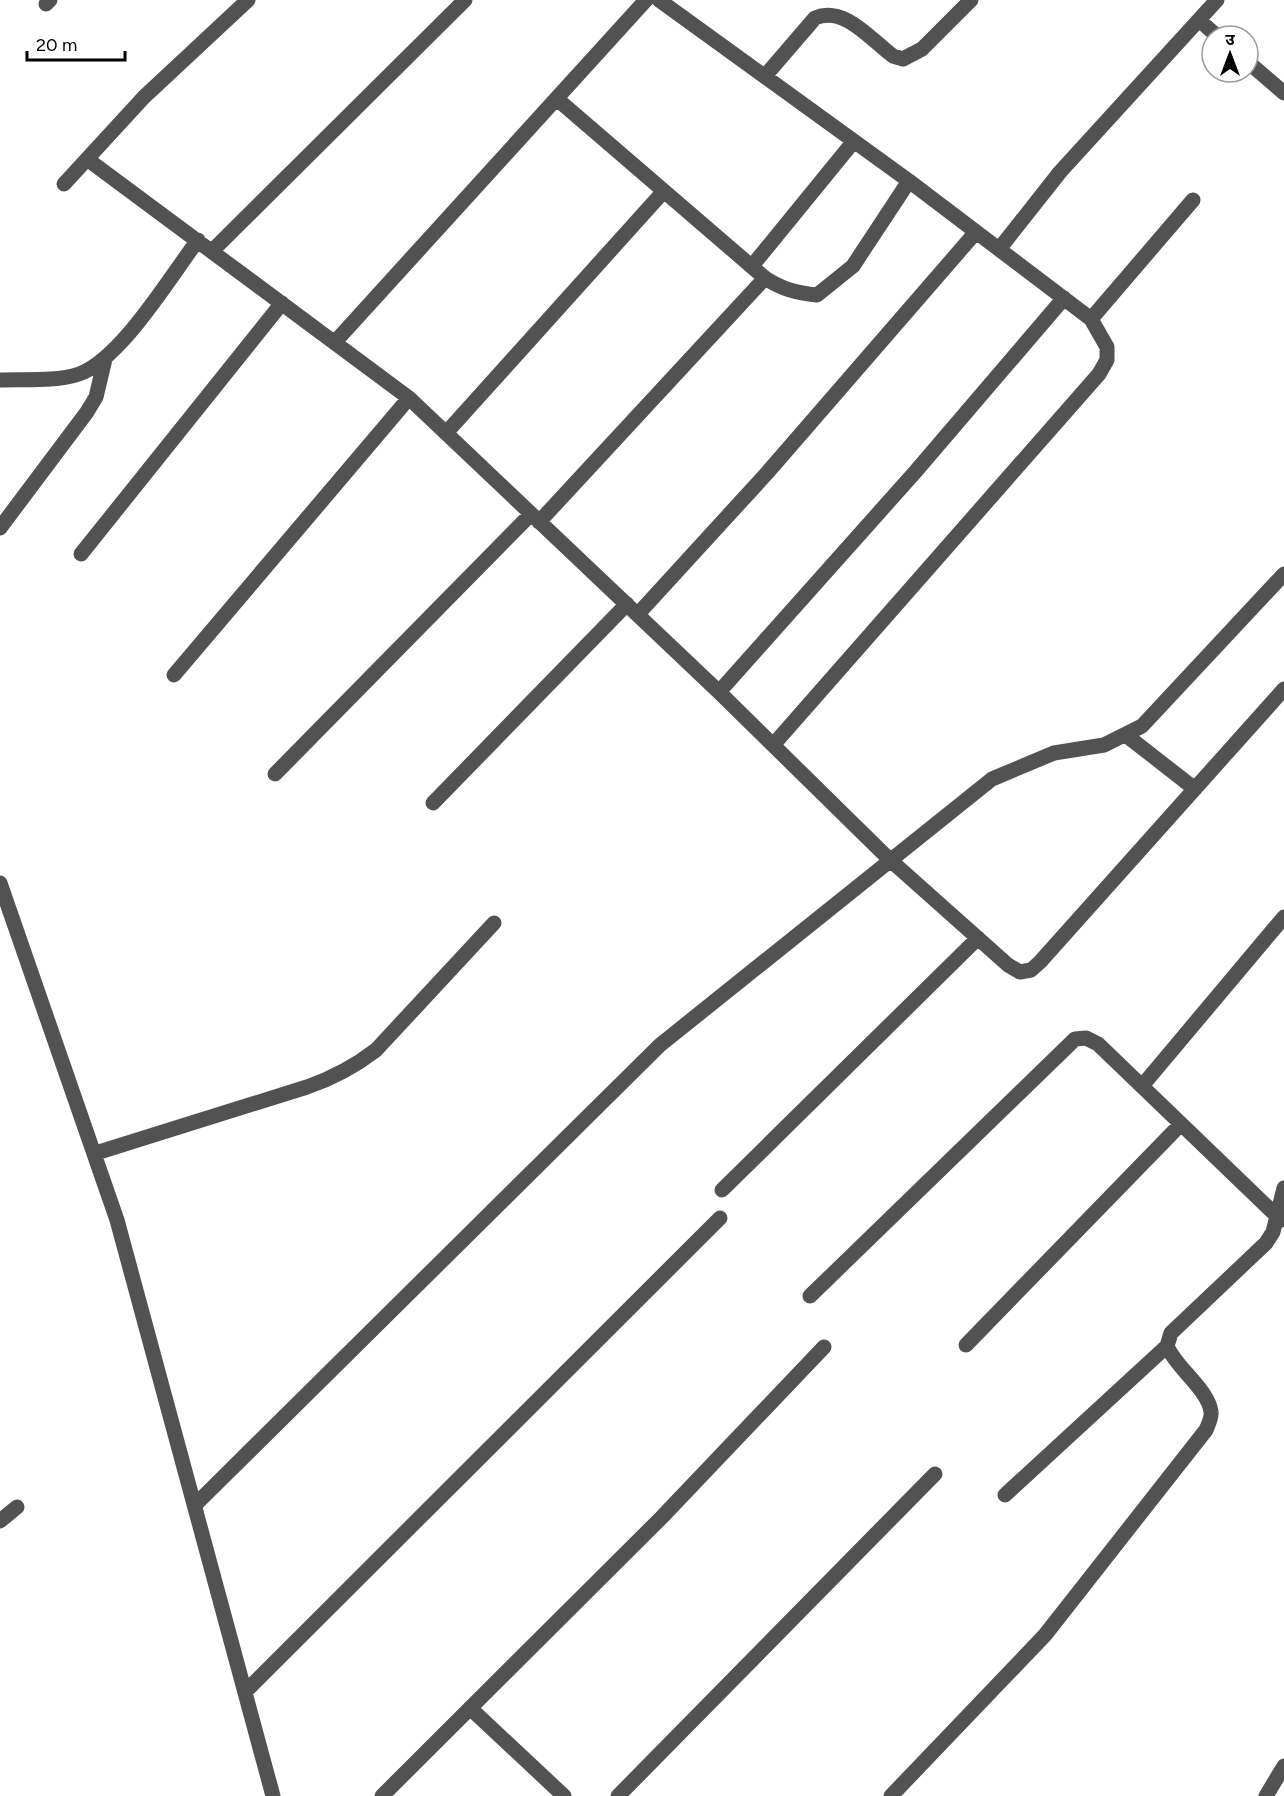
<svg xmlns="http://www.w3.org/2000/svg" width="1284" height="1796" font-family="Figtree,'Noto Sans Devanagari',sans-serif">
	<rect width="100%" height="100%" fill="#fff"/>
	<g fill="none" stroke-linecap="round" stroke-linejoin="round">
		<path stroke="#525252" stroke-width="15" d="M659 0 909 181 1091 319 1107 347V360L1099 374 774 744
			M46 4 50 0
			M1199 20 1217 36
			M1248 62 1284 93
			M765 76 815 18C844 5 871 40 893 56L903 59 922 49 971 0
			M557 99 765 278C782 289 796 293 817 295L853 266 909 181
			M87 159 409 398 719 692 889 859 1008 965 1020 972 1031 970 1040 962 1284 689
			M64 184 144 97 248 0
			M1000 248 1060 172 1217 0
			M212 251 465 0
			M752 266 854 141
			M1091 319 1193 200
			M335 342 646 0
			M0 380C25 379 55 382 79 374 121 359 170 277 198 240
			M446 433 664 191
			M539 522 765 278
			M0 528 87 412 96 397 105 359
			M81 554 282 303
			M638 614 767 473 976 232
			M174 675 409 398
			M719 692 916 471 1064 298
			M1127 736 1195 789
			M275 774 531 514
			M433 803 627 604
			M0 883 117 1220 273 1796
			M1142 1086 1284 917
			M96 1153 307 1087C333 1078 354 1067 376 1050L494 923
			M722 1190 978 938
			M810 1296 1075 1039 1086 1038 1098 1044 1281 1220
			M966 1345 1181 1124
			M1005 1495 1167 1346
			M195 1505 660 1045 992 779 1054 753 1104 745 1142 726 1284 574
			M0 1521 17 1507
			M245 1692 720 1218
			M470 1708 564 1796
			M382 1796 662 1517 824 1347
			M618 1796 935 1474
			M891 1796 1045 1635 1206 1430C1208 1425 1212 1417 1211 1412 1209 1390 1176 1368 1167 1346L1171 1333 1266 1243 1273 1232 1284 1188
			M1266 1796 1284 1766"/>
	</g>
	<g transform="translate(1230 54)"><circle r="28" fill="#ffffff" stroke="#999999" stroke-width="1.5"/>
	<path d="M0-4.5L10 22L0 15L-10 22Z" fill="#000000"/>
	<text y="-9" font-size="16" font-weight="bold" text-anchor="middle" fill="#000000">उ</text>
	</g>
	<path d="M27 51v9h98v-9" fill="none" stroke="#000000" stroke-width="3"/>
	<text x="36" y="51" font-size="18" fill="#000000" stroke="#ffffff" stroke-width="4.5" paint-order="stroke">20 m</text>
</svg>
